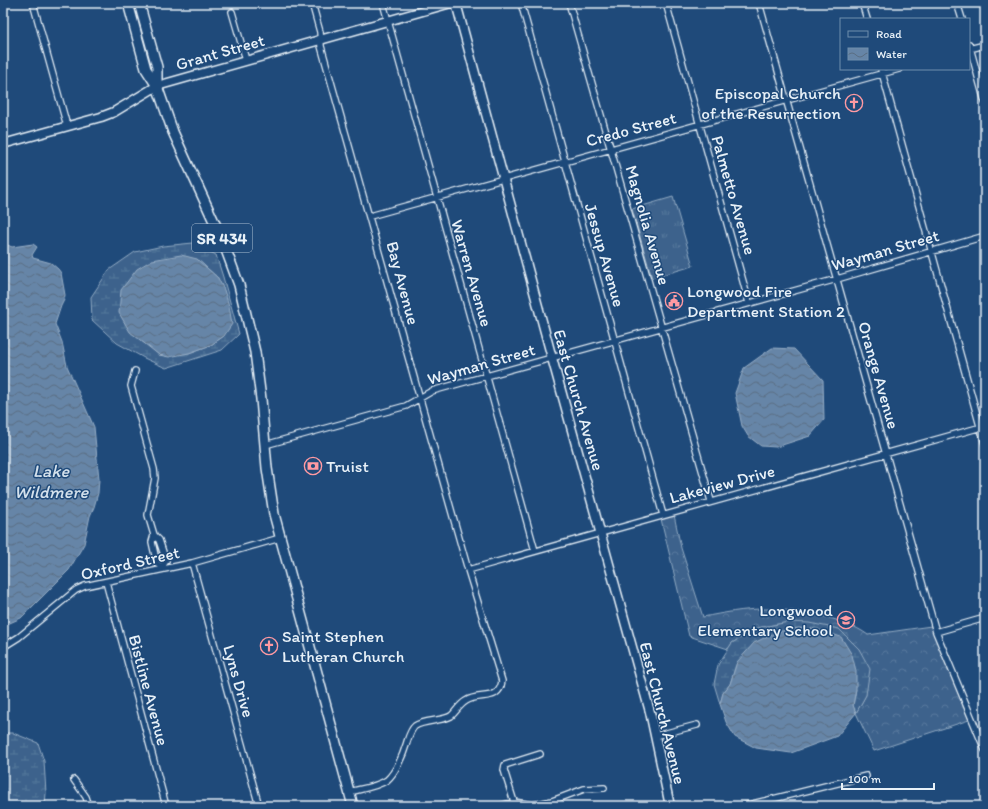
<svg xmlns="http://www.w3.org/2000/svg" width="988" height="809" font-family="Itim,sans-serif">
	<defs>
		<pattern id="grass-tufts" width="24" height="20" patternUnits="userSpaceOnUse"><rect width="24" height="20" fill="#3c628c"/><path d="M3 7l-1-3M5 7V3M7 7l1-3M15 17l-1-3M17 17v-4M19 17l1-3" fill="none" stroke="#58799d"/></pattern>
		<pattern id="forest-crowns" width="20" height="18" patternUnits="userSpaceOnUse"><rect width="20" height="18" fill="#3c628c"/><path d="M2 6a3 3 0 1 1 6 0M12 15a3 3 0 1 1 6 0" fill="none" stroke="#58799d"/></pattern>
		<pattern id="wetland-marsh" width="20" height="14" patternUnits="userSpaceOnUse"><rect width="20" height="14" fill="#3c628c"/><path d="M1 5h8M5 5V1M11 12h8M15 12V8" fill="none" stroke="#58799d"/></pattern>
		<pattern id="water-waves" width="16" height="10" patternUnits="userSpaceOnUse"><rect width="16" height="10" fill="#6685a7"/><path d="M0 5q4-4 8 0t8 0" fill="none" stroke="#596d82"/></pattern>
	</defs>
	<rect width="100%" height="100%" fill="#1f4a7a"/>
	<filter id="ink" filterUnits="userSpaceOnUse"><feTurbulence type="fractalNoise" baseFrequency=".025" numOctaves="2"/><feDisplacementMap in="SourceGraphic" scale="8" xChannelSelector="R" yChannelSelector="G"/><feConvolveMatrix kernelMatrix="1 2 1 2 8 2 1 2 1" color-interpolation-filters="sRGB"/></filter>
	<g filter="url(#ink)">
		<path fill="url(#grass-tufts)" stroke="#92aac2" d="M673 197 693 266 652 278 632 209Z"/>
		<path fill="url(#forest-crowns)" stroke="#92aac2" d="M674 515 681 548 703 617C723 613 744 609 764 609 794 609 844 617 868 635L931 626 934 635 969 720 874 751 856 713 866 695 859 649 839 629 789 622 757 628 732 643 728 649 689 636 661 519Z"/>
		<path fill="url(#wetland-marsh)" stroke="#92aac2" fill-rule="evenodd" d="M193 243 216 255 223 277 239 334 222 350 166 368 144 358 117 343 92 320 91 297 109 270 135 252 163 246ZM197 259 218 278 224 336 211 345 189 353 159 355 150 347 141 341Z
			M789 622 809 623 839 629 859 649 870 669 866 695 856 713 853 706 856 689 737 662 730 684 723 693 720 704 714 684 718 665 728 649 732 643 757 628Z
			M3 733H13L38 743 44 761 46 793 45 806H3Z"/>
		<path fill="url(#water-waves)" stroke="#9ab0c7" d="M3 243 12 247 33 244 37 247 32 255 33 258 51 263 58 269 61 273 65 295 64 300 61 306 55 324 62 342 67 366 94 427 99 479 98 493 94 507 90 516 84 544 69 570 21 618 3 626Z
			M181 255 197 259 218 278 224 290 229 306 232 324 224 336 211 345 189 353 169 357 159 355 130 332 119 313 121 290 137 269 152 260Z
			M772 348 794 349 823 380 824 420 810 436 776 447 761 446 748 436 742 426 735 393 744 368Z
			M799 628 816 629 841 637 852 655 856 671V689L853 705 856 713 837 736 791 753 756 748 735 737 726 722 720 704 723 693 730 684 737 662 754 643 776 632Z"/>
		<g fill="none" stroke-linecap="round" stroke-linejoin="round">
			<defs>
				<path id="street" d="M33 3 67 126
					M312 3 320 32 321 46 468 570 502 681C499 703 479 692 466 701 459 705 456 712 451 716 443 721 423 720 415 726 410 730 408 739 406 745 403 755 396 772 387 780 377 787 360 789 349 792
					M383 3 535 551
					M521 3 663 515
					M569 3 711 501
					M666 3 749 303
					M759 3 936 632 985 750
					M862 3 867 19
					M957 3 962 19
					M232 12 246 60
					M969 44 985 102
					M969 49 985 45
					M881 69 985 444
					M370 216 899 69
					M135 371 131 386 154 469 155 478 148 515 154 535
					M265 445 406 406 432 391 837 279 985 236
					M192 563 259 806
					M162 566 166 561 159 540 154 535 152 542 157 564 162 566 163 569
					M468 570 985 426
					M106 582 166 806
					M936 632 985 618
					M3 647 19 637 76 590 85 586 192 563 280 538
					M655 736 697 725
					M74 780 86 797 89 806
					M514 802 504 770 505 765 540 754
					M500 806 514 802 533 805 552 801 584 789 604 788
					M744 806 866 776"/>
				<path id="secondary" d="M456 3 552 358 650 712 670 806
					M3 144 101 117 114 112 157 86 451 3"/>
				<path id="primary" d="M128 3 146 69 157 86 173 132 222 239 239 285 255 352 261 399 267 468 274 514 353 806
					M139 3 157 67V86"/>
			</defs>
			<use href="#street" stroke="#e8f1f8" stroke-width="8"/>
			<use href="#secondary" stroke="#e8f1f8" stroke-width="11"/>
			<use href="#primary" stroke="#e8f1f8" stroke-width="12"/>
			<use href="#street" stroke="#1f4a7a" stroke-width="5.5"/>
			<use href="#secondary" stroke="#1f4a7a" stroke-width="8"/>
			<use href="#primary" stroke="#1f4a7a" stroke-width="9"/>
		</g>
	</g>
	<defs>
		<symbol id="church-ring" viewBox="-11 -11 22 22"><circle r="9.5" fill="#1f4a7a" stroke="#ff9aa2" stroke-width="1.5"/><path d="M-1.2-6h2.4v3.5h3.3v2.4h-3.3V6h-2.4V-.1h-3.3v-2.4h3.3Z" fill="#ff9aa2"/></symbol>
		<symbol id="civic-ring" viewBox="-11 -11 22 22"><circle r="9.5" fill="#1f4a7a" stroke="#ff9aa2" stroke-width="1.5"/><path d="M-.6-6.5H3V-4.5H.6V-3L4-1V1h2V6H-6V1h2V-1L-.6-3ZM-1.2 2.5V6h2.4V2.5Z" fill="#ff9aa2"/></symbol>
		<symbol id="bank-ring" viewBox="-11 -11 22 22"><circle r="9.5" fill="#1f4a7a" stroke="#ff9aa2" stroke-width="1.5"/><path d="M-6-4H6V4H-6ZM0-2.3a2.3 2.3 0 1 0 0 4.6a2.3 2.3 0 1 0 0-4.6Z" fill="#ff9aa2"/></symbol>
		<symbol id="school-ring" viewBox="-11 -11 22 22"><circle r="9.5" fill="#1f4a7a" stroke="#ff9aa2" stroke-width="1.5"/><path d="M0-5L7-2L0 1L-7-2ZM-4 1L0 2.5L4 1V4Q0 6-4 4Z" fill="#ff9aa2"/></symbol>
	</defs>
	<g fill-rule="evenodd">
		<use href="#church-ring" x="844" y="93" width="20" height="20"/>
		<use href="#civic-ring" x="664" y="291" width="20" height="20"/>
		<use href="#bank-ring" x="303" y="456" width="20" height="20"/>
		<use href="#school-ring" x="836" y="610" width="20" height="20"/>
		<use href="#church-ring" x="259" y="636" width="20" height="20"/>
	</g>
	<g text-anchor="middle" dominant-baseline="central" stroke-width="3" stroke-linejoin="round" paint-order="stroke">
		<rect fill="#1f4a7a" stroke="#acbfd2" stroke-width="1" x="192" y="224" width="60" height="28" rx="3"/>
		<g font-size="16" font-weight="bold" fill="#e8f1f8">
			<text x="222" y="238">SR 434</text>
		</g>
		<g font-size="17" fill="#e8f1f8" stroke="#1f4a7a">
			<text transform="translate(220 52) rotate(-16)">Grant Street</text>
			<text transform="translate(631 129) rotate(-15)">Credo Street</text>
			<text transform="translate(734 195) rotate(74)">Palmetto Avenue</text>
			<text transform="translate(648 225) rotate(74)">Magnolia Avenue</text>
			<text transform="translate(885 250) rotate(-16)">Wayman Street</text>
			<text transform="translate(605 255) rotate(74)">Jessup Avenue</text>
			<text transform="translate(472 273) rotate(74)">Warren Avenue</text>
			<text transform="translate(403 283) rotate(75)">Bay Avenue</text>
			<text transform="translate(481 364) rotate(-16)">Wayman Street</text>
			<text transform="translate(879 375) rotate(74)">Orange Avenue</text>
			<text transform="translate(579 400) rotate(74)">East Church Avenue</text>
			<text transform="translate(722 484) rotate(-15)">Lakeview Drive</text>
			<text transform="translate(130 563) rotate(-13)">Oxford Street</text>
			<text transform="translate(239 681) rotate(74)">Lyns Drive</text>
			<text transform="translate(149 690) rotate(75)">Bistline Avenue</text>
			<text transform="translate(663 713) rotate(76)">East Church Avenue</text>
		</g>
		<g font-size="17" fill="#e8f1f8" stroke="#1f4a7a" text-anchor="start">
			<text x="841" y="93" text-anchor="end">Episcopal Church<tspan x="841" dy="20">of the Resurrection</tspan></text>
			<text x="687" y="291">Longwood Fire<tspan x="687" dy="20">Department Station 2</tspan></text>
			<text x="326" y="466">Truist</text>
			<text x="833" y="610" text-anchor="end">Longwood<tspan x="833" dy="20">Elementary School</tspan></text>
			<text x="282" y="636">Saint Stephen<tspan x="282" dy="20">Lutheran Church</tspan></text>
		</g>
		<g font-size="18" font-style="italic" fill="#d4e1ec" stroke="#1f4a7a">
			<text x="51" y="471">Lake<tspan x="51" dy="21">Wildmere</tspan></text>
		</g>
	</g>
	<rect width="988" height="809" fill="none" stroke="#1f4a7a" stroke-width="16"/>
	<rect x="8" y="8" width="972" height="793" fill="none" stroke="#e8f1f8" stroke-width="1.5" filter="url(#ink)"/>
	<rect x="840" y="18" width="130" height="52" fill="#1f4a7a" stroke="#6f8dac"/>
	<rect x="848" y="31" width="20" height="6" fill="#1f4a7a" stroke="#6f8dac"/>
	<text x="876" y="38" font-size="12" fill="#e8f1f8">Road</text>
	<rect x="848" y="48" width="20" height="12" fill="url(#water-waves)" stroke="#6f8dac"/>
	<text x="876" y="58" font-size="12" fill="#e8f1f8">Water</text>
	<path d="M842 783v6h92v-6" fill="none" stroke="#e8f1f8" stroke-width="2"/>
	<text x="848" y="783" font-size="12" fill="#e8f1f8" stroke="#1f4a7a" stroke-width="3" paint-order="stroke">100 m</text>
</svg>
